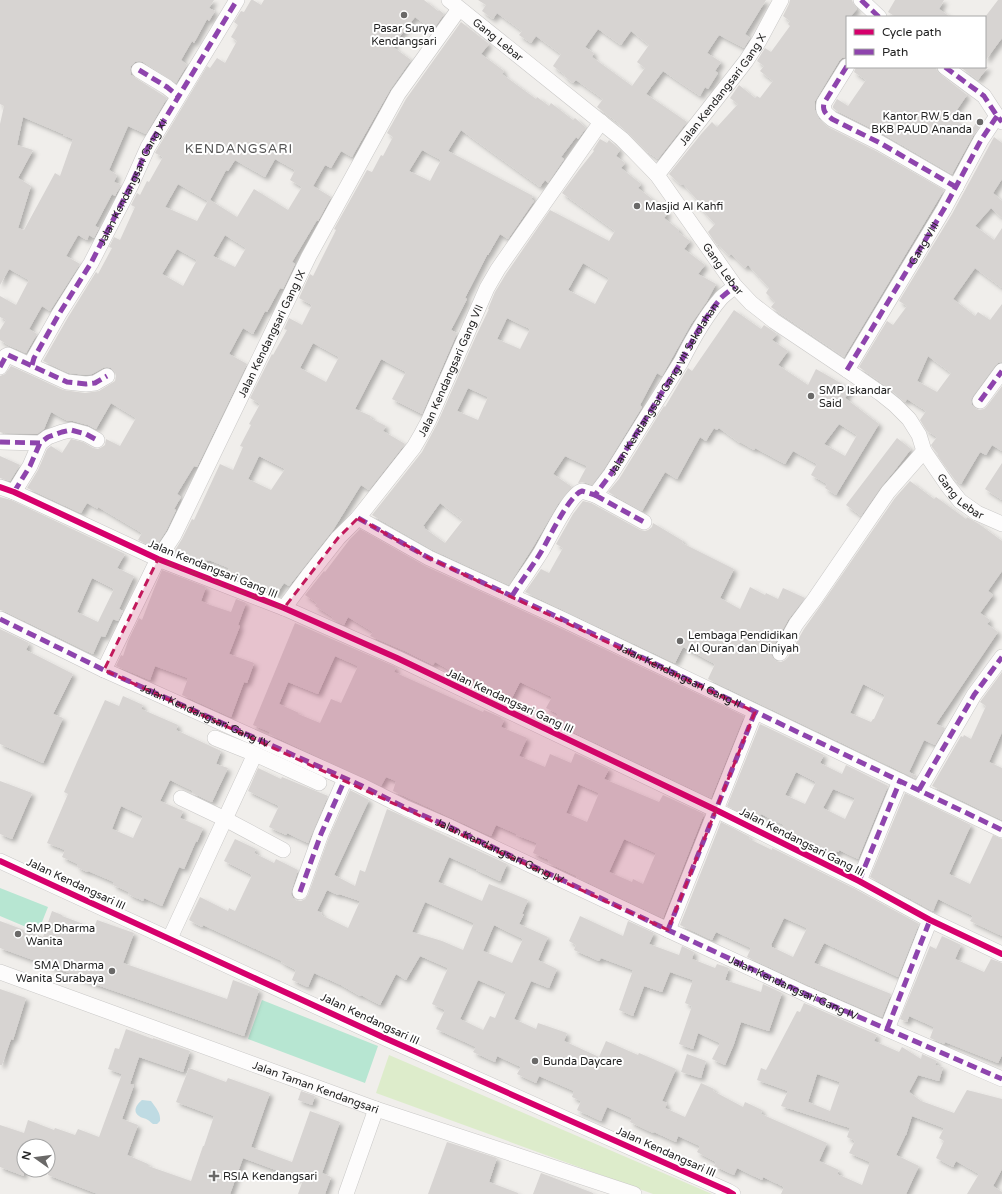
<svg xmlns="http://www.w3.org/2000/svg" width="1002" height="1194" font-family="'Varela Round',sans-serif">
	<defs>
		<filter id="shadow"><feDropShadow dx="3.5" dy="3.5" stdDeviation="2" flood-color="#0004"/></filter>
	</defs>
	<rect width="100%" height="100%" fill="#f0eeeb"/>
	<path fill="#ddeccb" d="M389 1055 712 1194H653L376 1093Z"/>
	<path fill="#b7e6d2" d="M0 888 48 907 38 932 0 916Z
		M262 1000 378 1046 365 1083 248 1039Z"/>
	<path fill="#bfdbe3" d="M142 1100 151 1101C156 1108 161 1113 160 1121L157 1124H153C151 1123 150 1121 148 1120 145 1118 141 1118 139 1116 132 1111 137 1104 142 1100Z"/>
	<path fill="#d7d4d2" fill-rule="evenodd" filter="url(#shadow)" d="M0 0H214L209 8 215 11 209 21 207 19 194 43 192 41 181 60 187 65 176 83 143 62 139 61 135 62 131 66 130 70 131 75 134 77 167 98 146 134 128 126 109 170 117 175 114 182 121 185 115 196 112 194 95 226 99 228 94 238 89 235 87 240 78 235 66 256 80 264 50 311 42 306 29 329 37 334 26 353 10 346 0 340V330L6 320 0 317V296L16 305 29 280 9 269 0 285V124L4 106 0 104ZM23 117 63 134V135L73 139 60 176 55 173 24 230 18 228 31 186 18 178 33 150 17 145Z
		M251 0H253L261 5 264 0H424L438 11 439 10 444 14 433 30 415 17 394 44 393 47 411 60 390 90 352 157 341 151 331 168 325 165 313 186 331 197 318 221 317 220 292 262 295 264 283 289 280 288 267 312 265 311 253 334 243 328 229 354 247 364 197 467 194 466 177 494 181 497 174 509 176 510 166 531 155 548 138 540 142 533 98 507V509L87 503 81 513 27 488 38 470 47 449 51 446 62 453 71 439 83 442 93 448 98 449 102 447 105 445 106 439 120 446 136 418 111 403 96 429 88 425 73 421H68L51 412 44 429 37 434 3 433 0 432V376L5 374 11 366 63 390 85 393 99 391 115 381 116 376 115 372 111 368 107 367 103 368 92 374 86 375 69 373 43 361 67 319 96 272 98 274 112 248 109 247 114 237 120 240 135 207 131 205 137 193 140 195 147 181 149 182 163 157 155 153 156 151 207 66 210 68 217 58 225 63 237 41 231 37 238 25 234 22 241 11 244 12ZM275 159 295 170 290 180 302 187 288 210 254 189 237 217 210 200 226 170 228 171 235 160 265 177ZM178 184 208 201 197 221 165 207ZM225 235 246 248 235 267 213 256ZM177 249 197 260 183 286 162 274Z
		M478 0H766L745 34 750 38 744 48 719 35 707 53 721 62 715 71 718 73 708 89 705 87 700 96 663 71 646 94 687 122 658 159 646 151 628 133 619 125 620 124 597 107 603 99 576 80 573 83 564 76 565 75 553 66 561 54 536 36 531 43 519 35 522 31 497 13 493 19 482 11 486 5ZM598 29 621 45 631 31 649 45 637 62 645 68 632 86 592 57 594 53 585 47Z
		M790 0H852L853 3 857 9 850 17H847V57L842 58 839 61 815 101V110L819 119 828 127 876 151 944 190 844 357 771 307 775 302 766 293 769 288 748 265 745 268 731 254 729 256 718 244 717 245 708 232 715 224 697 204 699 202 683 184 681 185 669 174 702 133 712 122 717 127 738 104 730 98 739 85 755 98 757 96 760 98 773 81 760 71 764 66 757 61 765 48 771 52 790 26 788 24 790 21 783 16 789 4Z
		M895 0H944L939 9 950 17H896L888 12Z
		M998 0H1002V38L985 61V17Z
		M461 22 489 44 481 54 504 71 502 74 536 99 537 97 549 106 551 103 573 120 575 118 586 128 578 139 576 137 561 157 564 159 548 183 545 180 540 187 461 130 448 151 533 196 531 199 534 201 508 239 500 234 488 255H487L465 298 467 299 451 330 457 333 422 414 392 399 406 372 381 359 355 409 371 416 370 418 386 426 383 431 405 444 369 490 361 485 333 530 289 586 284 583 276 595 262 590 253 583 252 586 227 576 229 568 209 560V561L207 560 203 567 172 555 182 539 192 519 194 520 220 464 233 470 243 447 240 446 251 425 249 424 260 404 250 398 272 354 273 355 287 330 284 329 289 318 302 325 312 305 299 298 310 274 313 276 336 230 334 229 367 170 372 172 381 155 383 156 393 137 387 133 406 99ZM422 150 441 160 430 181 409 171ZM313 343 339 357 326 382 300 368ZM259 456 285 469 271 490 248 479Z
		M856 67H936L937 71 940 74 967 95 952 117 971 131 976 123 980 126 973 136 952 174 885 135 837 111 833 108V106L837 99 848 106 866 80 854 72Z
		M960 67H988L978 80Z
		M994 137 1002 143V179L993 193 1002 201V218L991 208 975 226 994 240 1002 228V288L975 268 953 299 975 316 978 312 990 320 1002 304V362L998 363 995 366 973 396 971 400 972 405 975 408 979 410 984 409 987 406 1002 386V451L992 445 986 455 980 452 961 484 955 480 937 455 938 454 932 447 931 445 937 437 927 431 920 420 926 411 907 399 905 402 886 386 859 367 887 321 893 325 907 306 899 301 952 214ZM928 356 951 373 937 392 917 381Z
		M600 139 607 143 609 140 620 150 616 156 625 163 621 168 641 184 638 188 652 199 668 213 664 218 679 230 678 232 690 241 684 249 705 265 698 274 716 284 707 301 691 324 662 376 657 373 640 405 642 407 604 469 592 485 584 482 578 483 587 466 565 456 553 474 572 487 558 504 533 547 509 585 433 550 372 515 422 452 437 424 476 336 489 309H488L495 292 506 274 550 210 609 241 615 231 562 193 579 170 594 151 593 150ZM583 263 609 278 595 304 568 290ZM507 318 530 329 520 349 497 339ZM468 388 488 397 478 420 457 411ZM440 503 463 520 445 543 424 528 425 527 423 526Z
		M734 310 761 329 764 325 777 334 772 340 788 351 778 365 808 385 816 369 851 389 845 398 879 424 836 495 825 488 827 484 811 475 817 464 793 451 785 464 755 448 754 450 740 442V443L719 428 717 430 714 428 706 441 700 437 677 479 665 472 642 511 608 492 619 479 664 406 665 407 688 368 692 371ZM839 424 857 435 845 456 824 444Z
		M897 438 911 449 895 470 881 487 861 516 846 505Z
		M0 456 20 465 10 481 0 478Z
		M1002 463V500L985 489Z
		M910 481 934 499 936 497 966 519 967 517 979 524 1002 541V571L988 591 993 595 980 613 990 620 987 624 998 632 936 724 945 728 935 745 924 740 909 772 917 776 915 778 708 679 715 664 683 647 675 663 525 592 541 569 549 573 563 548 556 544 573 514 583 501 591 503 640 530 645 531 648 530 652 527 653 523 683 541 682 543 734 569 720 598 740 609 750 587 765 595 766 593 778 599 783 588 805 598 788 620 772 649 771 654 773 658 776 661 781 662 785 660 788 657 804 629 821 605 895 498ZM863 684 885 695 874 719H873L871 722 850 713Z
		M0 497 11 500 125 554 117 568 134 576 119 609 123 611 118 621 113 619 105 637 101 636 93 654 4 611 0 610ZM92 578 114 589 98 622 77 612Z
		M360 529 425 566 560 628 744 716 711 798 554 723 558 714 546 708 552 697 520 682 510 702 498 696 499 692 473 678 471 682 435 662 433 665 405 651 370 636 373 632 348 617 344 625 331 619 333 617 315 606 317 603 305 595 324 571 325 572 350 539Z
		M162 570 206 587 201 601 210 605 231 612 236 599 246 603 238 625 240 626 229 654 254 663 247 683 244 682 231 717 182 695 188 678 155 666 150 680 116 666 121 655 123 656 128 641 139 618 142 620 154 589Z
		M295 623 396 667 394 672 483 712 484 710 502 718 501 719 504 720 501 727 527 738 519 756 545 767 550 754 571 763 575 753 609 769 604 779 659 802 663 795 704 814 663 918 576 877 577 876 548 863 549 860 533 853 537 843 516 835 517 834 496 825 491 836 393 791 396 781 386 777 381 786 269 734 270 732 253 725ZM335 656 358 666 341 703 331 699 320 723 298 714 299 713 279 704 288 682 318 694ZM578 784 599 793 587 822 566 813ZM624 839 656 853 643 884 633 879 632 882 609 872Z
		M0 629 29 643 26 650 73 674 53 714 63 718 43 763 0 744Z
		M1002 672V732L989 762 1002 768V820L932 786 961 736 963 737 964 735 971 739 986 706 980 702Z
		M123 696 143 705 141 709 178 725 176 730 221 751 216 764 228 768 212 802 192 793 193 791 170 780 160 801 183 811 180 818 203 828 197 842 196 841 184 869 179 867 162 906 144 898 143 901 128 894 129 892 113 885 114 882 88 871 87 872 77 867 78 864 62 857 65 850 47 843 68 794 64 792 77 762 105 700 119 706ZM121 806 143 816 133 838 112 829Z
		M760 724 824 755 820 763 842 774 846 765 888 786 858 859 839 850V852L837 851 833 858 780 832 784 825 761 814 757 821 727 806ZM796 772 816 782 805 804 785 795ZM833 789 855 798 845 819 823 808Z
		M258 768 281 779 282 777 328 796 308 843 287 833 286 835 269 827 279 806 248 791Z
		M0 781 32 793 12 839 0 834Z
		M350 790 369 800 334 875 355 886 360 870 365 872 387 809 507 864 500 881 476 870V869L449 857 438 882 482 901 489 884 528 900 522 914H524L519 924 548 937 538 960 557 969 549 988 531 981 514 1019 536 1029 538 1023 567 1033 564 1041 599 1057 606 1041 638 1055 639 1053 676 1069 662 1101 667 1103 665 1108 685 1117 701 1083 714 1089 713 1091 743 1107 745 1102 762 1110 761 1114 827 1143 819 1161 839 1170 837 1174 862 1185 870 1162 849 1153 855 1141 847 1137 850 1128 781 1106 788 1091 757 1080 761 1068 766 1070 797 1011 800 1012 804 1003 877 1035 874 1041 899 1052 902 1047 921 1059 922 1054 937 1061 935 1065 943 1067 939 1081 918 1075 909 1092 921 1101 954 1113 967 1090 1002 1099V1169L993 1186 1002 1192V1194H967L979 1174 956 1161 953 1167 936 1158 944 1141 939 1138 944 1128 912 1116 906 1135V1134L896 1155 919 1166 906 1194H781L784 1187 763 1177 762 1180 737 1168 734 1175 714 1166 716 1162 697 1152 700 1146 678 1136 676 1142 654 1132 653 1133 630 1122 632 1118 607 1107 601 1121 577 1110 581 1101 572 1097 574 1091 539 1076 536 1083 517 1074 521 1067 497 1056 495 1062 473 1052 476 1047 436 1029 445 1010 432 1004 448 968 420 956 406 980 396 974 380 1005 361 995 360 996 341 985 314 973 308 987 292 980 296 970 281 962 282 961 203 925 202 927 189 920 200 897 228 911 229 908 235 911 252 875 224 861 235 839 256 849 254 853 274 863 276 859 298 870 292 889 291 894 293 898 297 901H301L305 899 308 895 329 837ZM327 890 338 895 339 894 360 901 348 928 321 915 322 913 317 911ZM425 902 474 923 463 950 442 941 412 932ZM494 925 523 939 512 963 483 951ZM478 980 506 992 495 1018 490 1016 483 1030 460 1019ZM817 1074 840 1082 830 1111 808 1102Z
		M905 793 971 825 949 874 970 884 993 835 1002 839V936L970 921 973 916 938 899 933 911 870 877Z
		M721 822 750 837 749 839 772 850V848L855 889 919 924 898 977 824 943 814 963 891 994 882 1017 810 986 747 957 751 948 716 932 712 940 680 925ZM784 918 807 928 793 957 772 947V946L771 945Z
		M52 911 62 915V916L94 928 97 920 134 933 123 963 227 999 233 980 259 990 244 1036 77 978V976L0 948V921L43 937Z
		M580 916 623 936 628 921 654 933 649 944 679 955 682 946 694 952 692 959 715 968 717 964 729 968 725 980 761 992 763 984 782 993 769 1031 741 1022 734 1044 725 1065 712 1059 720 1043 698 1033 693 1049 679 1044 692 1006 685 1003 693 980 670 972 662 992 644 986 633 1016 619 1010 633 970 601 958 599 961 574 950 576 945 569 941Z
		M942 936 961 945 955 959 984 972 991 959 1002 963V1055L998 1063 945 1042 944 1044 930 1038 934 1027 909 1016 907 1022 900 1019 930 946 936 949Z
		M0 989 26 998 13 1040 11 1039 2 1065H0Z
		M126 1029 153 1039V1038L190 1051 183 1072 139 1057 130 1084 134 1085 122 1119 138 1125 127 1155 148 1164V1166L191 1181 203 1146H204L214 1116 176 1102 189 1068 226 1082 228 1078 270 1093 251 1147 292 1162 310 1111 340 1122 322 1173 331 1177 325 1194H298L303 1180 243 1158 230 1194H98L48 1175V1146H24V1176L0 1167V1125L24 1133 28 1120 54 1130 55 1128 75 1135 78 1129 99 1137 122 1074 108 1069 115 1048 119 1049Z
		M687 1054 706 1061 701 1078 681 1072Z
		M301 1091 315 1096 312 1105 298 1100Z
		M447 1142 497 1158 489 1182 518 1193V1194H428Z
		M541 1173 593 1193V1194H533Z"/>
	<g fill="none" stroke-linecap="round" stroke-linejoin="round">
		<defs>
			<g id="street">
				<path id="s1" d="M449 0 622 139 657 175 735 286 751 303 774 321 847 370 880 393 895 405 909 419 919 435 924 451 948 486 960 501 977 513 1002 524"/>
				<path d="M861 0 879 17"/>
				<path d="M847 66 824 103C822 111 826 114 832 119L880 143 956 187"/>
				<path d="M945 67 984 96 997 116 1002 122"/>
				<path d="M139 70 167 87 178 96"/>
				<path id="s2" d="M657 175 746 61 759 41 781 0"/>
				<path d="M32 365 34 358 59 314 91 263 131 185 148 147 237 0"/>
				<path d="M0 367 6 356 8 355 67 382 86 384 95 383 107 376"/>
				<path d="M847 370 944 209 981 140 997 116"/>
				<path d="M980 401 1002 371"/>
				<path d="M0 442 40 443 48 437 62 432 71 430 86 434 97 440"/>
				<path d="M0 487 14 492 158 559 284 608 397 658 716 810 859 881 930 920 1002 954"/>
				<path d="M14 492 30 466 40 443"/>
				<path d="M595 495 644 522"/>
				<path d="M358 518 429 558 564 620 1002 830"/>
				<path d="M512 596C521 581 532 567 541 552 549 539 569 495 582 491L595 495 611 474 681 362C692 340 705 317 721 298 725 294 731 290 735 286"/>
				<path id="s3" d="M284 608 308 576 338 538 358 518 414 447 421 435 429 420 487 288 498 269 601 122"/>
				<path d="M0 619 104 670 360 785 406 808 450 827 668 930 806 994 1002 1079"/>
				<path d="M780 653 796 624 814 600 888 492 924 451"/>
				<path id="s4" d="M104 670 158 559 174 535 309 256 398 94 459 9"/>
				<path d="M215 738 255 754 319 783"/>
				<path d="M919 790 974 695 1002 657"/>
				<path d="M181 798 225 819 283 850"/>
				<path d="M0 861 387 1039 728 1191 733 1194"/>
				<path d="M859 881 900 781"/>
				<path d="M300 892 321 834 345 779"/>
				<path d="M668 930 755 712"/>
				<path d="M170 938 255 754"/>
				<path id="s5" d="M0 972 376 1109 634 1194"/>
				<path d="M887 1029 930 920"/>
				<path d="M346 1194 376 1109"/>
			</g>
		</defs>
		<use href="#street" stroke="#c9c8c7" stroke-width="16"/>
		<use href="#street" stroke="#fdfcfc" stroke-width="15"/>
		<g stroke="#8e44ad" stroke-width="5" stroke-dasharray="10 5" stroke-linecap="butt">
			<path d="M861 0 879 17"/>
			<path d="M847 66 824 103C822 111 826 114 832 119L880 143 956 187"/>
			<path d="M945 67 984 96 997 116 1002 122"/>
			<path d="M139 70 167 87 178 96"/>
			<path id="s6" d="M32 365 34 358 59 314 91 263 131 185 148 147 237 0"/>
			<path d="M0 367 6 356 8 355 67 382 86 384 95 383 107 376"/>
			<path id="s7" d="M847 370 944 209 981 140 997 116"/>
			<path d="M980 401 1002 371"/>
			<path d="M0 442 40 443 48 437 62 432 71 430 86 434 97 440"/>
			<path d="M14 492 30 466 40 443"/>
			<path d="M595 495 644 522"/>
			<path id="s8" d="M358 518 429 558 564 620 1002 830"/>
			<path id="s9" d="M512 596C521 581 532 567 541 552 549 539 569 495 582 491L595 495 611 474 681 362C692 340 705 317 721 298 725 294 731 290 735 286"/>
			<path id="s10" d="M0 619 104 670 360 785 406 808 450 827 668 930 806 994 1002 1079"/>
			<path d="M919 790 974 695 1002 657"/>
			<path d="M859 881 900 781"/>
			<path d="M300 892 321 834 345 779"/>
			<path d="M668 930 755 712"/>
			<path d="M887 1029 930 920"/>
		</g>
		<defs>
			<path id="cycleway" d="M0 487 14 492 158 559 284 608 397 658 716 810 859 881 930 920 1002 954
				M0 861 387 1039 728 1191 733 1194"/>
		</defs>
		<use href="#cycleway" stroke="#fff" stroke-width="8"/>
		<use href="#cycleway" stroke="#d6006c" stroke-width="6"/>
	</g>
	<path fill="#c2185b" fill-opacity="0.2" stroke="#c2185b" stroke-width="3" stroke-dasharray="8 5" stroke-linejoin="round" d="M358 518 429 558 755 712 668 930 104 670 158 559 284 608 338 538Z"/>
	<g fill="#6a6968" stroke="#fff" stroke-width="1.5">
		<circle cx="404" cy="15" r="4"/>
		<circle cx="980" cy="122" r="4"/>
		<circle cx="637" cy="206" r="4"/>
		<circle cx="811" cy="396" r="4"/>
		<circle cx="680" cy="641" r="4"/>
		<circle cx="18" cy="934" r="4"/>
		<circle cx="112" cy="971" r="4"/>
		<circle cx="535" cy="1061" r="4"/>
		<path d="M212 1170h4v4h4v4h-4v4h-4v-4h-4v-4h4z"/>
	</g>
	<g text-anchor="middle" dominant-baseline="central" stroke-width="4" stroke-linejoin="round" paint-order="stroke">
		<g font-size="11" fill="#222" stroke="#fff" text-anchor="start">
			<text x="404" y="28" text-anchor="middle">Pasar Surya<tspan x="404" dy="13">Kendangsari</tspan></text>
			<text x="972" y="116" text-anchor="end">Kantor RW 5 dan<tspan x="972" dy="13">BKB PAUD Ananda</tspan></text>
			<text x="645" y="206">Masjid Al Kahfi</text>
			<text x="819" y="390">SMP Iskandar<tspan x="819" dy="13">Said</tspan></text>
			<text x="688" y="635">Lembaga Pendidikan<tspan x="688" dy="13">Al Quran dan Diniyah</tspan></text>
			<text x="26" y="928">SMP Dharma<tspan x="26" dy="13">Wanita</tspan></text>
			<text x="104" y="965" text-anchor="end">SMA Dharma<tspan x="104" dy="13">Wanita Surabaya</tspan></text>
			<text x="543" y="1061">Bunda Daycare</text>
			<text x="223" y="1176">RSIA Kendangsari</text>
		</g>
		<g font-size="11" fill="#222" stroke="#fff">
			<text stroke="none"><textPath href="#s1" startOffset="63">Gang Lebar</textPath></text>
			<text stroke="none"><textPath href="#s2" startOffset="108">Jalan Kendangsari Gang X</textPath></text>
			<text stroke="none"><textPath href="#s6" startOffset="209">Jalan Kendangsari Gang XI</textPath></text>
			<text stroke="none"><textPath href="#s7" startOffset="148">Gang VIII</textPath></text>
			<text stroke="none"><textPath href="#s1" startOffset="387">Gang Lebar</textPath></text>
			<text stroke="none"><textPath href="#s4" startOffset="376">Jalan Kendangsari Gang IX</textPath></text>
			<text stroke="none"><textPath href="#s3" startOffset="292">Jalan Kendangsari Gang VII</textPath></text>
			<text stroke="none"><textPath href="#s9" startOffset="267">Jalan Kendangsari Gang VII Sekolahan</textPath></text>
			<text stroke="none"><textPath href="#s1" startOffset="722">Gang Lebar</textPath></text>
			<text transform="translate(213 569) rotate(22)">Jalan Kendangsari Gang III</text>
			<text stroke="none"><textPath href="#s8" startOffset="358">Jalan Kendangsari Gang II</textPath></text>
			<text transform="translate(510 701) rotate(25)">Jalan Kendangsari Gang III</text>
			<text stroke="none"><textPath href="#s10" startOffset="227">Jalan Kendangsari Gang IV</textPath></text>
			<text transform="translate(802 842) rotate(27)">Jalan Kendangsari Gang III</text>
			<text stroke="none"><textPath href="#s10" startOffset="551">Jalan Kendangsari Gang IV</textPath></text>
			<text transform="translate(76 884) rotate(25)">Jalan Kendangsari III</text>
			<text stroke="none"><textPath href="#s10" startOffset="875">Jalan Kendangsari Gang IV</textPath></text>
			<text transform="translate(370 1019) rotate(25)">Jalan Kendangsari III</text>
			<text stroke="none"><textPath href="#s5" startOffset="336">Jalan Taman Kendangsari</textPath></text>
			<text transform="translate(666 1152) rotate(24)">Jalan Kendangsari III</text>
		</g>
		<g font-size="13" letter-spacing="1" fill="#555" stroke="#fff">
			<text x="239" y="149">KENDANGSARI</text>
		</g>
	</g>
	<rect x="846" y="16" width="140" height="52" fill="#ffffff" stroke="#a7a7a7"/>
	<rect x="854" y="29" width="20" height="6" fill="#d6006c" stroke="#a7a7a7"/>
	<text x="882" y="36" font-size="12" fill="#222222">Cycle path</text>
	<rect x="854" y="49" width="20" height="6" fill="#8e44ad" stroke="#a7a7a7"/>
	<text x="882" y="56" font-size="12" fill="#222222">Path</text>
	<g transform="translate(36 1158) rotate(284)"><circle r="19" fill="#ffffff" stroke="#a7a7a7"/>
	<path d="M0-3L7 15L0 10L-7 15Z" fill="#6a6968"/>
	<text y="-6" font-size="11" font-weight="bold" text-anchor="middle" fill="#222222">N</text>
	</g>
</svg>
